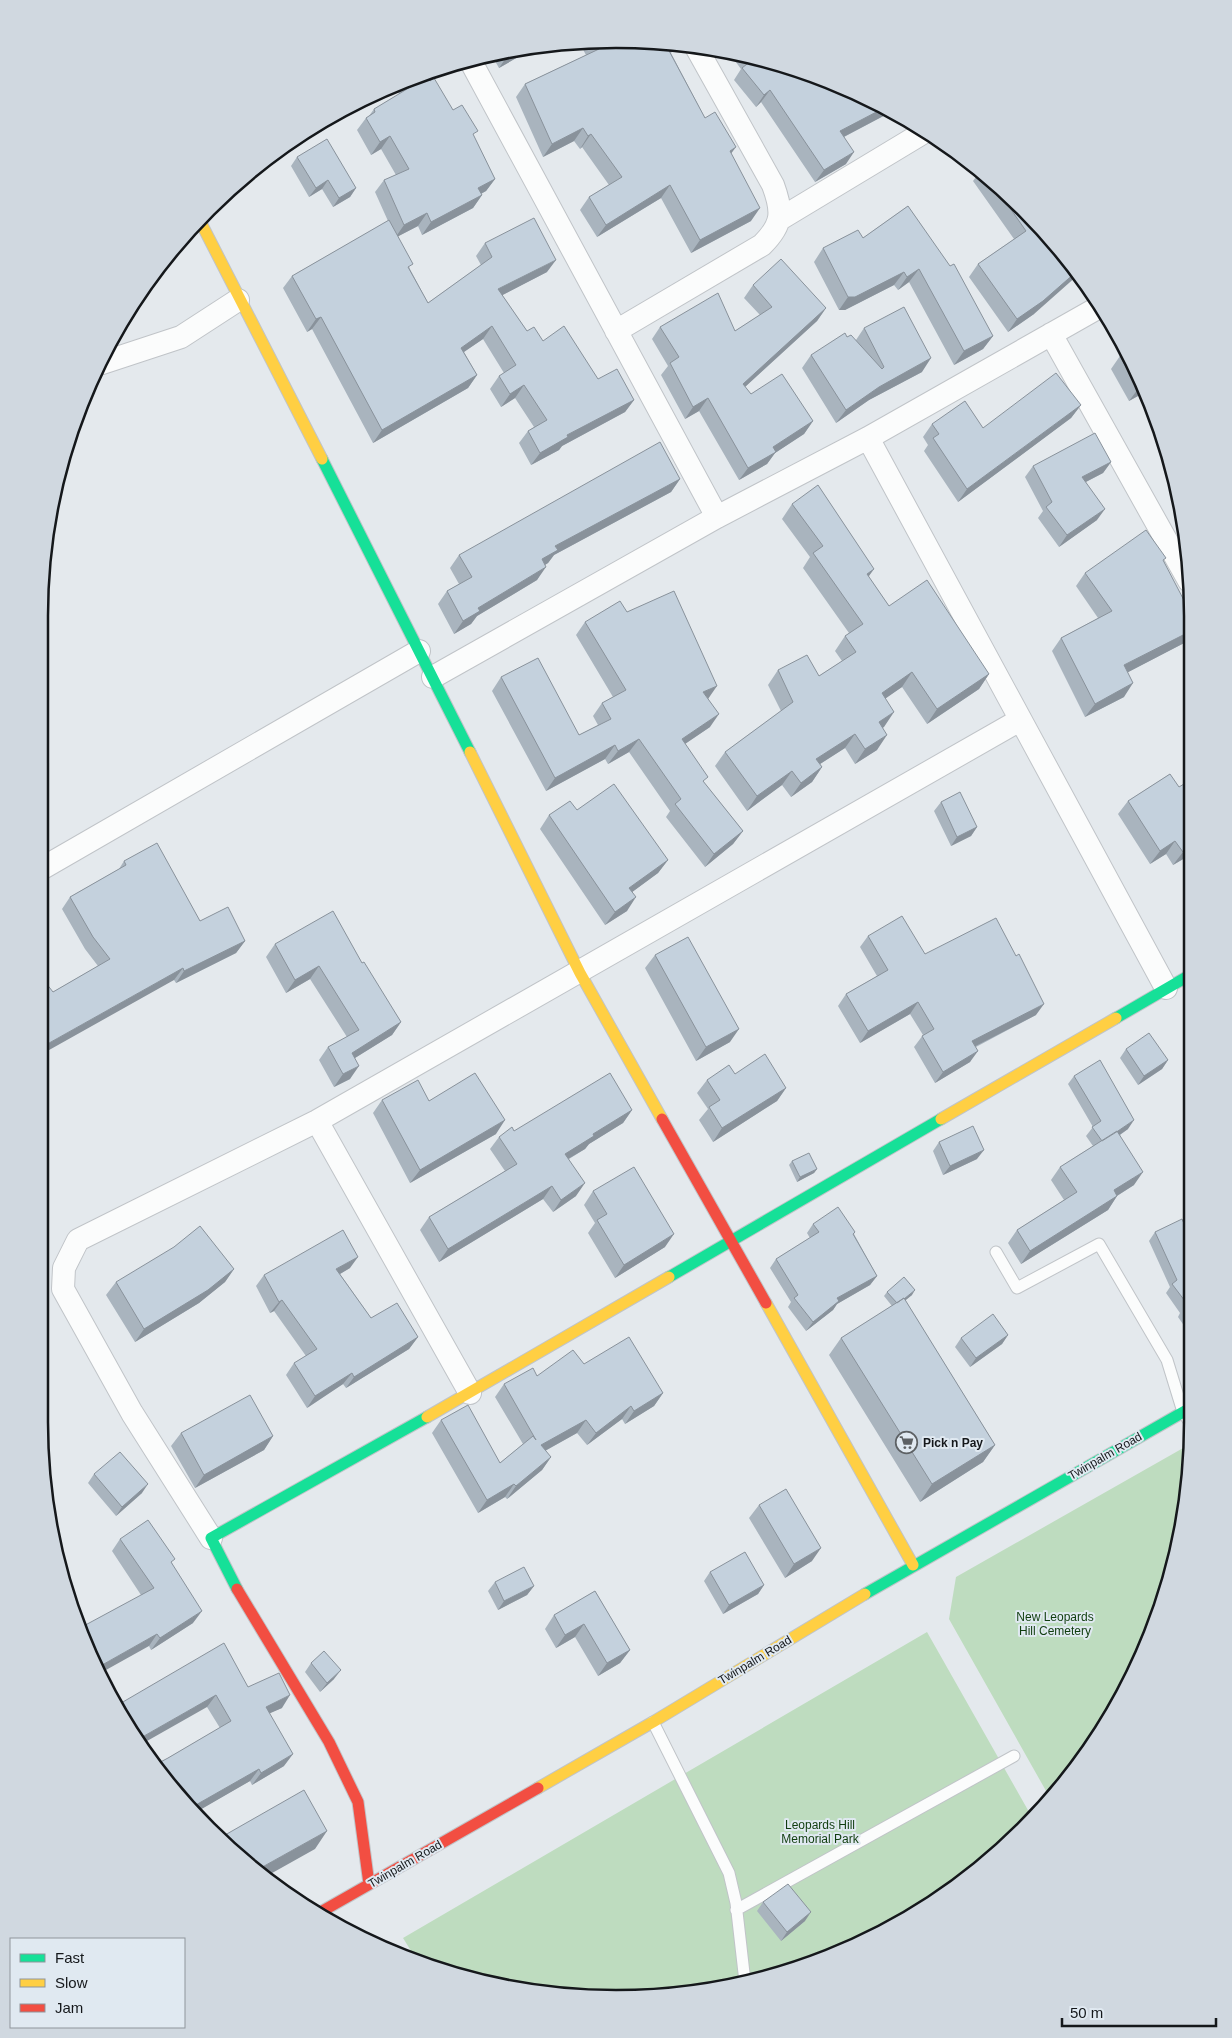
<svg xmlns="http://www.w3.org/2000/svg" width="1232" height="2038" font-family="Arial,sans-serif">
	<rect width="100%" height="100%" fill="#e4e9ed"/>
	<path fill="#bedcbf" d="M1192 1443V1460L1163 1608 1096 1743 1050 1798 949 1619 956 1577Z
		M927 1632 1033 1819 1024 1830 967 1880 872 1940 801 1969 692 1994 616 1999 504 1988 431 1969 418 1962 403 1938Z"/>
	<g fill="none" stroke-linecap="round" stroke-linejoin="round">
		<defs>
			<path id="lane" d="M996 1252 1017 1288 1099 1244 1167 1360 1183 1412 1192 1426
				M653 1722 729 1873 736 1903 745 1982
				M736 1910 1014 1756"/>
			<path id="street" d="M470 60 717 517
				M780 219 926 131
				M616 331 762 245C783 224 783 212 773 185L696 47
				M1051 334 1189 581
				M102 363 181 337 238 300
				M868 438 1166 988
				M433 677 717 517 868 438 1101 306
				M41 869 419 651
				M317 1121 470 1393
				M211 1538 132 1413 63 1289 64 1268 78 1240 317 1121 1020 720"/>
			<path id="fast" d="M322 459 470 752
				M1116 1018 1190 975
				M669 1277 941 1119
				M237 1589 211 1538 427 1417
				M865 1594 1192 1407"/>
			<path id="slow" d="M199 219 322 459
				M470 752 580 973 662 1119
				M941 1119 1116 1018
				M766 1303 913 1565
				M427 1417 669 1277
				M538 1788 653 1722 865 1594"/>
			<path id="jam" d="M662 1119 766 1303
				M237 1589 329 1742 358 1802 369 1884
				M319 1913 538 1788"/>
		</defs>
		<use href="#lane" stroke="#c0c4c8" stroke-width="13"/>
		<use href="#street" stroke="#c0c4c8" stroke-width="24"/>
		<use href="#fast" stroke="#c0c4c8" stroke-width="13"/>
		<use href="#slow" stroke="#c0c4c8" stroke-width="13"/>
		<use href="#jam" stroke="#c0c4c8" stroke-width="13"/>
		<use href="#lane" stroke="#fbfcfc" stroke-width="11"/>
		<use href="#street" stroke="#fbfcfc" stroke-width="22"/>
		<use href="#fast" stroke="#16e098" stroke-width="11"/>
		<use href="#slow" stroke="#ffcf43" stroke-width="11"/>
		<use href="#jam" stroke="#f24e42" stroke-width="11"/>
	</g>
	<path fill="#a9b4be" d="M616 39 677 45 671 53 705 118 731 154 751 221 691 253 661 198 597 237 580 210 589 197 609 185 582 147 580 149 574 141 543 157 516 97 525 84 586 55 579 42Z
		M537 46 499 68 491 54 504 50Z
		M727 50 837 83 891 112 844 137 846 164 815 182 761 102 756 107 734 80 741 69Z
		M426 73 430 81 474 137 495 179 486 191 481 194 482 195 473 208 422 235 418 226 398 236 410 269 428 303 481 265 476 256 485 243 547 272 502 295 527 331 598 379 634 400 625 412 562 446 559 450 531 465 519 443 528 431 534 427 515 398 501 407 490 389 499 376 504 373 483 339 464 352 477 375 468 388 373 443 312 329 307 332 283 288 292 276 388 221 375 192 384 180 396 175 381 149 371 155 357 130 366 118 369 116 374 109 399 94 394 83Z
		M902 118 913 123 907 127Z
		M297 157 356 188 350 197 333 207 322 189 309 197 291 166Z
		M979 173 1050 235 1034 314 1008 332 969 277 978 264 1014 239 973 181Z
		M908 206 993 336 983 349 954 365 909 282 898 290 894 285 845 310H839L814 262 823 248 863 238Z
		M753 285 826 308 817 321 745 387 751 394 813 421 804 434 775 453 767 464 739 480 699 411 685 419 661 375 668 366 652 339 660 327 735 331 760 315 744 298Z
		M864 328 922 372 869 400 836 423 802 368 811 355 847 337 856 340Z
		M1120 356 1145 392 1129 401 1111 369Z
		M1081 405 1071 418 958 502 924 451 928 445 923 437 932 424 983 428Z
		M1111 462 1103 473 1086 482 1097 520 1059 547 1038 518 1043 511 1025 477 1033 466Z
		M680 479 671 492 554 555 548 563 545 565 537 580 477 616 471 624 454 634 438 604 447 591 459 584 450 568 459 555Z
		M792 504 874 569 868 576 889 606 989 674 979 689 927 724 902 687 885 698 884 727 882 728 877 750 855 764 845 748 820 764 822 767 812 782 791 797 782 785 747 811 715 766 725 752 781 711 768 685 778 670 819 676 842 661 835 651 845 636 849 633 803 568 810 557 782 519Z
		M1164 561 1188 641 1128 672 1124 697 1085 717 1052 651 1061 638 1098 618 1076 586 1085 573Z
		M627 612 708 698 710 727 685 744 704 783 743 831 733 844 705 867 666 817 670 811 629 752 608 764 605 759 546 791 492 691 501 677 579 735 598 725 593 716 602 703 613 697 576 635 585 622Z
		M1170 774 1190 855 1173 865 1166 854 1150 864 1118 814 1128 801Z
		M941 802 977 827 971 836 951 846 934 811Z
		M577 810 668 860 658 873 632 892 627 911 605 925 540 829 549 815Z
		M124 861 200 921 245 941 236 953 176 983 174 980 53 992 98 966 85 949 62 909 70 897 119 869Z
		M868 936 925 954 1036 1015 976 1047 970 1062 935 1083 914 1047 923 1035 910 1014 860 1043 838 1006 846 994 877 976 860 947Z
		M275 944 362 963 401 1022 392 1035 355 1058 350 1079 334 1087 319 1060 328 1047 347 1037 310 979 286 993 266 957Z
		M655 955 730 1042 696 1061 645 968Z
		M1126 1049 1168 1060 1162 1069 1138 1085 1120 1058Z
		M735 1074 786 1088 777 1101 713 1142 699 1120 708 1109 697 1093 707 1080Z
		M1074 1076 1128 1129 1120 1135 1134 1185 1117 1196 1108 1210 1021 1264 1008 1243 1017 1230 1064 1200 1051 1180 1060 1167 1093 1146 1086 1136 1093 1127 1068 1084Z
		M382 1100 429 1101 496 1134 410 1183 373 1113Z
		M632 1110 623 1123 589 1144 585 1149 569 1159 576 1196 553 1212 543 1199 439 1262 420 1230 429 1217 505 1171 490 1149 499 1137 514 1131Z
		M939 1142 977 1159 943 1175 933 1151Z
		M792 1161 817 1169 814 1173 797 1182 789 1165Z
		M593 1191 665 1247 615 1278 588 1233 595 1223 584 1205Z
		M813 1224 855 1232 854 1234 877 1276 870 1285 837 1304 833 1310 806 1331 788 1307 791 1302 770 1268 776 1259 810 1238 807 1233Z
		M1155 1232 1191 1240 1192 1337 1178 1317 1180 1313 1166 1293 1170 1287 1149 1241Z
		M350 1268 340 1274 371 1318 418 1337 409 1349 346 1388 343 1384 307 1408 286 1375 294 1363 306 1356 274 1311 270 1313 256 1286 264 1275Z
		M234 1269 225 1282 199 1303 135 1342 106 1295 116 1282Z
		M887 1292 912 1295 905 1300 995 1445 983 1462 920 1502 829 1355 841 1338 892 1306 884 1296Z
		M1008 1335 1002 1344 970 1367 955 1347 961 1338Z
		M584 1364 663 1393 654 1406 625 1424 622 1419 587 1445 577 1433 545 1451 551 1457 542 1470 507 1499 505 1497 478 1513 432 1433 441 1420 500 1463 523 1444 495 1397 504 1384Z
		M181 1433 273 1436 264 1450 195 1488 171 1446Z
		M94 1474 142 1493 116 1516 88 1483Z
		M759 1505 812 1561 785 1578 749 1518Z
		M120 1539 172 1563 193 1623 151 1650 149 1646 141 1595 112 1551Z
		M710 1572 764 1585 758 1594 723 1614 704 1581Z
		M495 1582 534 1586 527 1595 498 1610 488 1591Z
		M595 1591 630 1650 620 1663 598 1676 575 1637 556 1648 545 1629 554 1615Z
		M311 1663 334 1679 320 1692 305 1672Z
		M248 1687 282 1708 269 1713 284 1766 252 1785 250 1781 197 1811 168 1758 220 1728 207 1707 116 1706Z
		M763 1902 805 1921 781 1941 757 1911Z"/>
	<path fill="#89929b" d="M672 44 677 45 671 52 659 59 667 47Z
		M537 46 499 68 508 55 520 48Z
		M770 90 761 102 756 107 764 95Z
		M884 108 891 112 832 143 840 131Z
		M910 122 913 123 907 127Z
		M583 128 574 141 543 157 552 144Z
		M591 134 582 147 580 149 588 136Z
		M390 136 381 149 371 155 380 142Z
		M736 147 727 159 730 151Z
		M854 152 846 164 815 182 824 170Z
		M495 179 486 191 469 200 478 188Z
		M328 180 322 189 309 197 316 188Z
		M670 185 661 198 597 237 606 225Z
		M356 188 350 197 333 207 339 198Z
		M482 195 473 208 422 235 431 222Z
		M760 208 751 221 691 253 700 240Z
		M427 213 418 226 395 238 404 225Z
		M556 260 547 272 489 302 498 289Z
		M919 269 909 282 898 290 907 277Z
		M904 272 894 285 845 310H839L848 297Z
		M1076 272 1078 275 1034 314 1008 332 1017 319Z
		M826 308 817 321 734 397 743 384Z
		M321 317 312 329 307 332 316 319Z
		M492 326 483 339 452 360 461 348Z
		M993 336 983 349 954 365 964 351Z
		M931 358 922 372 869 400 836 423 846 410 879 387Z
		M477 375 468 388 373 443 382 430Z
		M524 385 515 398 501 407 510 394Z
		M1143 386 1145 392 1129 401 1138 389Z
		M708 398 699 411 685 419 693 407Z
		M634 400 625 412 562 446 559 450 531 465 540 453 567 435Z
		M1081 405 1071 418 958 502 967 489Z
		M813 421 804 434 775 453 767 464 739 480 748 468 773 447Z
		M1111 462 1103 473 1074 488 1082 477Z
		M680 479 671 492 554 555 548 563 533 572 542 559 555 546Z
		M1105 509 1097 520 1059 547 1067 535Z
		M546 567 537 580 477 616 471 624 454 634 463 621 478 608Z
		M874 569 864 583 867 574Z
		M1189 632 1188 641 1115 679 1124 665Z
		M912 672 902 687 872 708 882 693Z
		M989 674 979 689 927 724 937 709Z
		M1133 683 1124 697 1085 717 1095 704Z
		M717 686 708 699 703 692Z
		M894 712 884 727 868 736 879 722Z
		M719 714 710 727 673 752 682 739Z
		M855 734 845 748 806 773 816 759Z
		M887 735 877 750 855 764 865 749Z
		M639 739 629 752 608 764 618 751Z
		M615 745 605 759 546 791 555 778Z
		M822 767 812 782 791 797 801 783Z
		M792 771 782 785 747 811 757 796Z
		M977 827 971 836 951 846 957 837Z
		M743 831 733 844 705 867 714 854Z
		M1175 841 1166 854 1150 864 1160 851Z
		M1190 848V855L1173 865 1183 852Z
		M668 860 658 873 620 901 629 888Z
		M636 897 627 911 605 925 615 912Z
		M245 941 236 953 176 983 184 971Z
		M319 966 310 979 286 993 295 980Z
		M183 968 174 980 42 1054V1047Z
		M918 1002 910 1014 860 1043 868 1031Z
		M1044 1004 1036 1015 964 1052 972 1041Z
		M401 1022 392 1035 342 1066 352 1053Z
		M739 1029 730 1042 696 1061 706 1047Z
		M978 1051 970 1062 935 1083 943 1072Z
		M1168 1060 1162 1069 1138 1085 1144 1076Z
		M359 1066 350 1079 334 1087 343 1074Z
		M786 1088 777 1101 713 1142 722 1128Z
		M632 1110 623 1123 589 1144 585 1149 556 1166 565 1154 593 1134Z
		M505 1120 496 1134 410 1183 420 1170Z
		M1134 1120 1128 1129 1096 1151 1102 1142Z
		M984 1150 977 1159 943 1175 950 1166Z
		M817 1169 814 1173 797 1182 800 1177Z
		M1143 1172 1134 1185 1104 1204 1114 1190Z
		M585 1183 576 1196 553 1212 561 1200Z
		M552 1186 543 1199 439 1262 448 1249Z
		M1117 1196 1108 1210 1021 1264 1030 1251Z
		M674 1234 665 1247 615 1278 624 1265Z
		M358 1257 350 1268 328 1281 336 1269Z
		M234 1269 225 1282 199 1303 135 1342 144 1329Z
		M877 1276 870 1285 837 1304 833 1310 806 1331 813 1322 837 1298Z
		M915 1290 912 1295 895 1309 898 1304Z
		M282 1300 274 1311 270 1313 279 1302Z
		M1008 1335 1002 1344 970 1367 976 1358Z
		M418 1337 409 1349 346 1388 354 1377Z
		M352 1373 343 1384 307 1408 315 1396Z
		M663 1393 654 1406 625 1424 634 1411Z
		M631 1406 622 1419 587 1445 596 1433Z
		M586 1420 577 1433 532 1458 541 1445Z
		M273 1436 264 1450 195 1488 204 1475Z
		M995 1445 983 1462 920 1502 932 1484Z
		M551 1457 542 1470 507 1499 516 1486Z
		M148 1484 142 1493 116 1516 122 1507Z
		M514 1484 505 1497 478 1513 487 1500Z
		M821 1548 812 1561 785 1578 794 1564Z
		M764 1585 758 1594 723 1614 729 1605Z
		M534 1586 527 1595 498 1610 504 1601Z
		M202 1611 193 1623 151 1650 160 1638Z
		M584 1624 575 1637 556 1648 565 1635Z
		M157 1634 149 1646 97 1675 95 1669Z
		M630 1650 620 1663 598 1676 607 1663Z
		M341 1670 334 1679 320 1692 327 1683Z
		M216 1695 207 1707 140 1745 137 1740Z
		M290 1695 282 1708 257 1719 266 1707Z
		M293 1754 284 1766 252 1785 261 1773Z
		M259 1769 250 1781 193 1814 194 1806Z
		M327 1831 315 1849 265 1877 257 1870Z
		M811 1912 805 1921 781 1941 787 1932Z"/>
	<path fill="#c4d1dd" stroke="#89929b" d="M616 39 672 44 667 47 705 118 715 112 736 147 730 151 760 208 700 240 670 185 606 225 589 197 622 177 591 134 588 136 583 128 552 144 525 84 599 49 594 41Z
		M520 48 508 55 504 50Z
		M749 56 837 83 884 108 840 131 854 152 824 170 770 90 764 95 742 68 752 60Z
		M426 73 430 81 434 78 453 110 462 105 478 131 473 134 495 179 478 188 482 195 431 222 427 213 404 225 384 180 409 169 390 136 380 142 366 118 375 112 374 109 412 86 408 79Z
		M327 139 356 188 339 198 328 180 316 188 297 157Z
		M996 188 1050 235 1076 272 1043 301 1017 319 978 264 1026 231Z
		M908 206 950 266 954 264 993 336 964 351 919 269 907 277 904 272 855 297H848L823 248 858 230 863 238Z
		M534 218 556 260 498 289 527 331 534 327 543 341 564 326 598 379 617 369 634 400 567 435 568 437 540 453 528 431 547 420 524 385 510 394 499 376 516 365 492 326 461 348 477 375 382 430 321 317 316 319 292 276 389 220 413 264 408 267 428 303 492 257 485 243Z
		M781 259 826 308 743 384 751 394 782 374 813 421 773 447 776 452 748 468 708 398 693 407 670 363 679 357 660 327 718 293 735 331 772 307 753 285Z
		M904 307 931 358 879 387 846 410 811 355 845 333 847 337 851 335 882 369 884 367 864 328Z
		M1127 352 1143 386 1138 389 1120 356Z
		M1056 373 1081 405 967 489 933 438 939 434 932 424 965 401 983 428Z
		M1095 433 1111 462 1082 477 1105 509 1067 535 1046 507 1052 502 1033 466Z
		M660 442 680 479 555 546 558 550 542 559 546 567 478 608 480 611 463 621 447 591 472 577 459 555Z
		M818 485 874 569 867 574 889 606 927 580 989 674 937 709 912 672 882 693 894 712 879 722 887 735 865 749 855 734 816 759 822 767 801 783 792 771 757 796 725 752 793 702 778 670 807 655 819 676 856 652 845 636 863 624 813 553 823 546 792 504Z
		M1146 530 1166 558 1163 560 1189 610V632L1124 665 1133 683 1095 704 1061 638 1112 611 1085 573Z
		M674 591 717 686 703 692 719 714 682 739 708 777 703 781 743 831 714 854 675 804 681 799 639 739 618 751 615 745 555 778 501 677 538 658 579 735 611 719 602 703 626 690 585 622 620 601 627 612Z
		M1170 774 1179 787 1189 781 1190 848 1183 852 1175 841 1160 851 1128 801Z
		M614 784 668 860 629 888 636 897 615 912 549 815 570 801 577 810Z
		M960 792 977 827 957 837 941 802Z
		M157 843 200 921 228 907 245 941 184 971 183 968 42 1047V978L53 992 110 959 93 937 70 897 126 865 124 861Z
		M333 911 362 963 364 962 401 1022 352 1053 359 1066 343 1074 328 1047 359 1030 319 966 295 980 275 944Z
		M902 916 925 954 996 918 1016 956 1019 954 1044 1004 972 1041 978 1051 943 1072 922 1036 934 1029 918 1002 868 1031 846 994 888 970 868 936Z
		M688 937 739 1029 706 1047 655 955Z
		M1149 1033 1168 1060 1144 1076 1126 1049Z
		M765 1054 786 1088 722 1128 709 1107 720 1100 707 1080 729 1065 735 1074Z
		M1100 1060 1134 1120 1118 1131 1102 1141 1092 1127 1101 1121 1074 1076Z
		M475 1073 505 1120 420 1170 382 1100 418 1080 429 1101Z
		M610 1073 632 1110 593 1134 594 1136 565 1154 585 1183 561 1200 552 1186 448 1249 429 1217 517 1164 499 1137 512 1127 514 1131Z
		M973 1126 984 1150 950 1166 939 1142Z
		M1117 1131 1143 1172 1114 1190 1117 1196 1030 1251 1017 1230 1077 1192 1060 1167Z
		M809 1153 817 1169 800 1177 792 1161Z
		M634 1167 674 1234 624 1265 597 1220 607 1214 593 1191Z
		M838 1207 855 1232 853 1234 877 1276 837 1298 839 1301 813 1322 794 1298 798 1295 776 1259 819 1232 813 1224Z
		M1182 1219 1191 1240V1319L1184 1308 1188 1305 1172 1284 1177 1280 1155 1232Z
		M200 1226 234 1269 208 1290 144 1329 116 1282 174 1247Z
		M343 1230 358 1257 336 1269 371 1318 397 1303 418 1337 354 1377 352 1373 315 1396 294 1363 317 1349 282 1300 279 1302 264 1275Z
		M904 1277 915 1290 904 1299V1298L897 1303 887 1292Z
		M904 1298 995 1445 932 1484 841 1338Z
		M993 1314 1008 1335 976 1358 961 1338Z
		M629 1337 663 1393 634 1411 631 1406 596 1433 586 1420 541 1445 551 1457 516 1486 514 1484 487 1500 441 1420 468 1405 500 1463 533 1436 536 1440 504 1384 533 1368 537 1376 573 1350 584 1364Z
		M250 1395 273 1436 204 1475 181 1433Z
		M120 1452 148 1484 122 1507 94 1474Z
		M786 1489 821 1548 794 1564 759 1505Z
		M148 1520 175 1559 171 1562 202 1611 160 1638 157 1634 95 1669 78 1629 154 1588 120 1539Z
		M745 1552 764 1585 729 1605 710 1572Z
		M524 1567 534 1586 504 1601 495 1582Z
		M595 1591 630 1650 607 1663 584 1624 565 1635 554 1615Z
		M224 1643 248 1687 279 1673 290 1695 266 1707 293 1754 261 1773 259 1769 194 1806 198 1812 194 1814 158 1773 153 1766 168 1758 231 1721 216 1695 137 1740 116 1706Z
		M324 1651 341 1670 327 1683 311 1663Z
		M304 1790 327 1831 257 1870 218 1839Z
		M788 1884 811 1912 787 1932 763 1902Z"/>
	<defs>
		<symbol id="supermarket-ring" viewBox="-11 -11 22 22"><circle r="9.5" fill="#e0e9f1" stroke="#5d6164" stroke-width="1.5"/><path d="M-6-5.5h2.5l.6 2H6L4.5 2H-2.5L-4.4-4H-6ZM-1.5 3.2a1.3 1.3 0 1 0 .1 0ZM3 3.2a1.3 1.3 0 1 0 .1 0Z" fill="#5d6164"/></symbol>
	</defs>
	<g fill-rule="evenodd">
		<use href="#supermarket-ring" x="894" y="1430" width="25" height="25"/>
	</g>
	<g text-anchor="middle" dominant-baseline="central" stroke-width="4" stroke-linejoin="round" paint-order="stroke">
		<g font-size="12" font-weight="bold" fill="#15181b" stroke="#e0e9f1" text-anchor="start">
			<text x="923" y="1443">Pick n Pay</text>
		</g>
		<g font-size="12" fill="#15181b" stroke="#e0e9f1">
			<text transform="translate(1105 1456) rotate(-30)">Twinpalm Road</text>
			<text transform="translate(755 1660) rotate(-31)">Twinpalm Road</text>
			<text transform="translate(405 1864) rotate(-30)">Twinpalm Road</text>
		</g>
		<g font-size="12" fill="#103d0e" stroke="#e0e9f1">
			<text x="1055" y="1617">New Leopards<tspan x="1055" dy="14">Hill Cemetery</tspan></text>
			<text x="820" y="1825">Leopards Hill<tspan x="820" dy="14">Memorial Park</tspan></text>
		</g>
	</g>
	<path d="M0 0H1232V2038H0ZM616 48H616A568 568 0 0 1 1184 616V1422A568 568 0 0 1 616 1990H616A568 568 0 0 1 48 1422V616A568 568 0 0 1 616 48Z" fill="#d0d8e0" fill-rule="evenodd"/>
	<path fill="none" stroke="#15181b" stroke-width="2.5" d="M616 48H616A568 568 0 0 1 1184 616V1422A568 568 0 0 1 616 1990H616A568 568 0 0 1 48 1422V616A568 568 0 0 1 616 48Z"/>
	<rect x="10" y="1938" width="175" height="90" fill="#e0e9f1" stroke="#8f959b"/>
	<rect x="20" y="1954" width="25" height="8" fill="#16e098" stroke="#8f959b"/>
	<text x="55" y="1963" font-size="15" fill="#15181b">Fast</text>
	<rect x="20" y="1979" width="25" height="8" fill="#ffcf43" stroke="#8f959b"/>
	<text x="55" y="1988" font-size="15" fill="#15181b">Slow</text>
	<rect x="20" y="2004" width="25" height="8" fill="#f24e42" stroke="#8f959b"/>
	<text x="55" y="2013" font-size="15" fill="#15181b">Jam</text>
	<path d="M1062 2018v8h154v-8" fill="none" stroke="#15181b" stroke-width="2.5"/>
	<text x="1070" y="2018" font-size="15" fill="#15181b" stroke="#e0e9f1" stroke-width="4" paint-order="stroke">50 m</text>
</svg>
